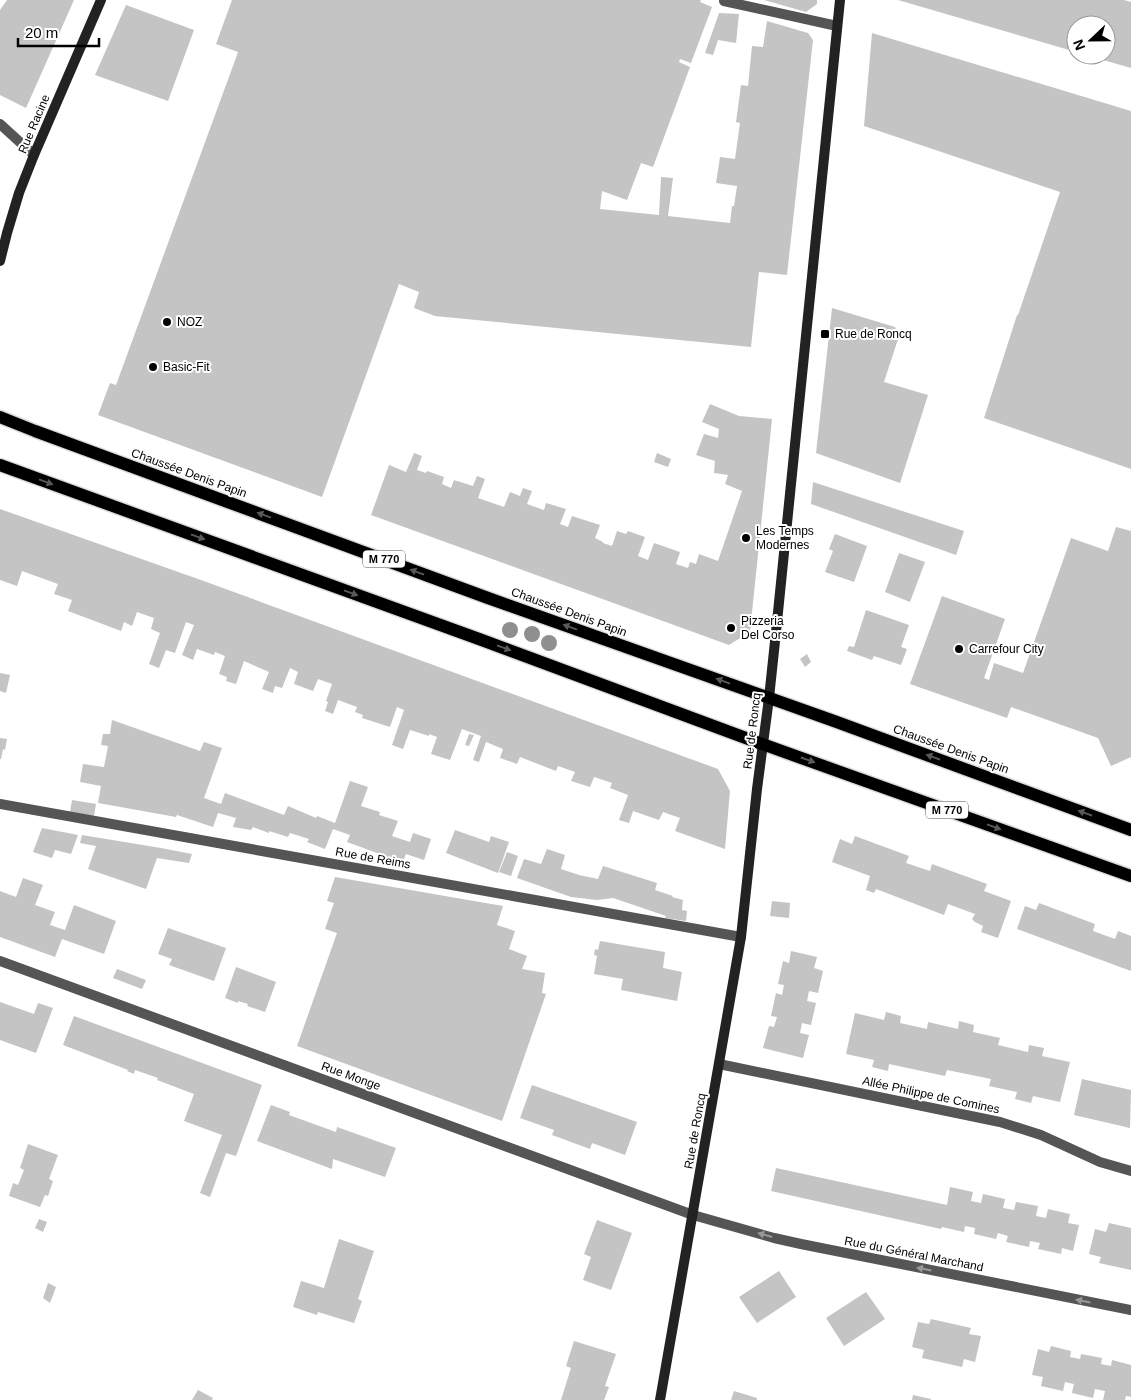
<svg xmlns="http://www.w3.org/2000/svg" width="1131" height="1400" font-family="Arial,sans-serif">
	<rect width="100%" height="100%" fill="#fff"/>
	<path fill="#c4c4c4" d="M7 0H74L26 108 0 95V10Z
		M232 0H701L700 2 712 7 691 63 680 59 679 62 690 67 653 167 641 163 627 200 602 191 600 209 659 215 661 177 673 178 668 216 730 223 732 206H734L737 186 716 183 720 157 735 159 740 123 736 122 741 85 748 86 752 46 763 47 767 21 808 33 813 40 787 275 759 272 751 347 435 316 414 308 419 292 399 284 322 497 98 415 110 383 116 385 237 55 238 52 216 44Z
		M764 0H817V4L806 12Z
		M898 0H1124L1131 2V68L1089 56 1106 55V25H1076V52Z
		M126 5 194 30 168 101 95 75Z
		M719 13 739 14 736 43 718 40 713 55 705 53Z
		M872 33 1131 111V469L984 418 1017 315H1018L1060 192 864 126Z
		M832 308 895 327 899 336 884 382 928 395 900 483 816 453Z
		M710 404 739 416 772 419 750 632 729 645 371 515 389 465 406 472 414 453 422 456 417 470 426 473 427 471 444 477 442 484 451 488 454 480 473 486 477 476 485 479 478 498 504 507 510 492 520 496 523 488 532 491 527 504 544 510 546 503 566 509 560 524 568 527 572 516 600 525 595 538 603 542V543L612 546 617 531 626 534 628 531 645 537 638 556 648 560 654 543 680 552 676 564 688 568 690 562 696 564 699 554 718 561 742 491 725 484 728 475 714 473 715 461 696 455 704 434 718 438 719 429 702 422Z
		M657 453 671 459 668 467 654 462Z
		M813 482 964 531 956 555 811 504Z
		M0 509 201 580 718 769 730 791 725 849 675 831 680 818 663 812 659 820 633 811 629 823 619 820 628 795 610 788 612 783 594 777 590 787 571 781 575 772 558 766 556 771 520 757 517 764 500 758 503 749 486 742 479 762 473 760 481 736 462 729 450 760 431 754 437 737 429 734V736L410 730 403 749 392 745 404 710 397 707 390 727 362 718 363 715 355 712 357 707 338 700 333 714 325 711 328 702 326 701 332 684 318 679 313 691 294 684 298 672 290 668 282 688 275 686 273 693 262 689 269 672 244 661 236 684 226 681 227 677 219 674 225 656 215 652 214 655 197 649 193 660 182 655 194 625 186 622 175 653 166 650 159 668 149 664 160 633 151 629 154 618 137 612 132 626 124 622 121 631 68 611 72 600 54 594 58 584 22 571 17 586 0 580Z
		M1116 527 1131 531V757L1111 766 1098 738 1011 707 1007 718 910 684 942 596 1005 619 984 678 989 680 994 663 1023 673 1071 538 1108 551Z
		M835 534 867 546 854 582 825 572 833 551 829 549Z
		M899 553 925 562 910 602 885 592Z
		M866 610 909 625 901 647 907 649 901 665 874 656 872 660 847 651 849 646 854 647Z
		M807 654 811 662 805 667 800 659Z
		M0 673 10 675 6 693 0 691Z
		M112 720 200 751 204 742 222 748 204 798 221 804 225 793 284 815 288 806 316 818 317 816 335 823 350 781 368 787 361 806 380 812 379 815 398 821 392 836 410 842 413 833 431 839 424 860 406 854 402 864 384 859 385 856 347 842 350 835 333 829 325 849 307 842 309 839 290 833 288 837 269 831V833L253 827 251 830 233 827 236 818 218 813 213 827 177 815 179 810 176 817 98 803 101 786 80 782 83 764 104 767 108 746 101 745 103 734H110Z
		M469 734 474 735 469 746 465 745Z
		M0 738 7 739 5 750 3 749 1 759H0Z
		M72 800 96 804 94 816 70 812Z
		M42 828 78 835 71 854 55 850 52 858 33 852Z
		M455 830 489 842 491 836 509 842 498 873 446 853Z
		M82 835 161 848 192 854 189 863 157 858 146 889 88 869 96 846 80 843Z
		M855 836 909 856 906 863 930 871 932 864 987 884 984 891 1011 901 998 938 981 932 983 926 975 922 972 919 975 914 948 904 944 915 876 889 874 893 866 890 870 876 832 862 840 839 852 844Z
		M547 849 565 855 561 869 579 875 598 879 603 866 657 883 655 890 673 896 672 897 683 900 682 910 687 911 686 921 665 918 666 916 613 898 597 900 571 897 517 878 524 859 541 864Z
		M507 852 518 856 511 876 499 872Z
		M335 877 503 906 497 925 515 931 509 949 527 956 522 969 545 973 542 993 546 994 502 1121 297 1046 337 933 325 929 334 903 327 901Z
		M23 878 43 885 35 905 55 912 50 925 65 930 74 905 116 921 104 954 62 939 55 957 0 937V891L16 897Z
		M772 901 790 903 789 918 770 916Z
		M1039 903 1095 924 1093 931 1115 939 1118 931 1131 936V971L1017 929 1025 906 1036 910Z
		M168 928 226 948 214 981 169 965 172 959 158 954Z
		M600 941 665 952 663 968 682 972 677 1001 621 990 623 979 594 974 597 956 594 955 595 949 598 950Z
		M791 951 817 957 814 968 823 971 818 993 809 991 807 1001 816 1003 811 1025 802 1023 800 1033 809 1035 803 1058 763 1048 769 1026 774 1027 777 1017 771 1016 776 993 782 995 784 985 778 984 783 961 789 963Z
		M236 967 276 982 265 1012 247 1006 248 1004 238 1001V1003L225 998Z
		M117 969 146 980 142 989 113 978Z
		M0 1002 34 1014 38 1003 53 1008 36 1053 0 1040Z
		M886 1012 901 1016 900 1023 927 1029 928 1022 958 1029 959 1021 974 1025 973 1032 1000 1038 998 1045 1028 1052 1029 1045 1044 1048 1042 1056 1070 1062 1060 1102 1033 1096 1031 1103 1015 1099 1017 1092 989 1086 991 1079 947 1070 945 1076 889 1064 888 1071 872 1067 874 1060 846 1054 855 1013 884 1020Z
		M74 1016 262 1085 236 1156 226 1153 210 1197 200 1193 222 1135 184 1121 194 1094 157 1080 158 1078 135 1070 134 1074 127 1071 128 1070 63 1045Z
		M1082 1079 1131 1090 1130 1128 1074 1115Z
		M532 1085 637 1122 625 1155 592 1143 590 1149 552 1135 554 1130 520 1118Z
		M271 1105 290 1112 289 1115 336 1132 337 1127 396 1148 385 1177 333 1159 332 1169 257 1141Z
		M28 1144 58 1155 49 1179 53 1181 48 1196 45 1195 40 1207 9 1196 13 1183 18 1185 24 1170 20 1168Z
		M776 1168 947 1205 950 1187 973 1192 971 1201 981 1203 983 1194 1005 1199 1003 1208 1014 1210 1016 1202 1038 1206 1036 1216 1046 1218 1048 1209 1070 1214 1068 1223 1079 1225 1073 1251 1062 1248 1061 1254 1038 1249 1040 1243 1030 1241 1029 1247 1006 1242 1008 1236 998 1233 996 1239 974 1234 975 1228 965 1226 964 1232 942 1227 941 1229 771 1191Z
		M39 1219 47 1222 43 1232 35 1228Z
		M597 1220 632 1233 611 1290 583 1280 591 1257 584 1254Z
		M1109 1223 1131 1228V1270L1099 1263 1101 1257 1089 1254 1095 1229 1106 1232Z
		M339 1239 374 1251 358 1299 362 1301 354 1323 318 1312 317 1315 293 1307 301 1281 324 1288Z
		M779 1271 796 1297 757 1323 739 1297Z
		M48 1283 56 1287 50 1303 43 1298Z
		M866 1292 885 1319 844 1346 826 1318Z
		M931 1319 971 1328 969 1334 981 1336 975 1362 964 1359 962 1367 922 1358 924 1350 912 1347 918 1322 929 1324Z
		M574 1341 616 1354 605 1386 609 1387 604 1400H561L571 1368 566 1366Z
		M1051 1346 1071 1351 1070 1357 1080 1359 1081 1354 1102 1358 1101 1364 1111 1366 1112 1360 1131 1365V1397L1126 1396 1125 1400H1103L1105 1391 1095 1389 1093 1398 1072 1393 1074 1384 1065 1382 1063 1391 1041 1386 1043 1377 1032 1375 1038 1349 1049 1352Z
		M198 1390 213 1398 212 1400H192Z
		M734 1391 757 1398V1400H731Z
		M913 1395 931 1399V1400H912Z"/>
	<g fill="none" stroke-linecap="round" stroke-linejoin="round">
		<defs>
			<path id="primary" d="M0 417 35 431 488 598 834 721 1131 830
				M0 465 479 639 762 744 1131 876"/>
		</defs>
		<use href="#primary" stroke="#dbdbdb" stroke-width="15"/>
		<path stroke="#555" stroke-width="10" d="M724 1 837 26"/>
		<path stroke="#555" stroke-width="10" d="M0 124 34 155
			M0 804 741 937
			M0 961 693 1215 774 1238 801 1244 1131 1310
			M719 1064 1000 1122 1041 1135 1100 1162 1131 1171"/>
		<path stroke="#222" stroke-width="10" d="M0 261 7 233 19 193 34 155 101 0
			M660 1400 741 937 757 789 769 698 776 632 840 0"/>
		<use href="#primary" stroke="#000" stroke-width="12"/>
	</g>
	<g fill="#8f8f8f">
		<circle cx="510" cy="630" r="8"/>
		<circle cx="532" cy="634" r="8"/>
		<circle cx="549" cy="643" r="8"/>
	</g>
	<defs><path id="oneway-solid" d="M-6-.8H1V-3.2L6.5 0L1 3.2V.8H-6Z" transform="scale(1.25)"/></defs>
	<g fill="#595959">
		<use href="#oneway-solid" transform="translate(46 482) rotate(20)"/>
		<use href="#oneway-solid" transform="translate(264 515) rotate(-160)"/>
		<use href="#oneway-solid" transform="translate(198 537) rotate(20)"/>
		<use href="#oneway-solid" transform="translate(417 572) rotate(-160)"/>
		<use href="#oneway-solid" transform="translate(351 593) rotate(20)"/>
		<use href="#oneway-solid" transform="translate(570 627) rotate(-160)"/>
		<use href="#oneway-solid" transform="translate(504 648) rotate(20)"/>
		<use href="#oneway-solid" transform="translate(723 681) rotate(-160)"/>
		<use href="#oneway-solid" transform="translate(933 757) rotate(-160)"/>
		<use href="#oneway-solid" transform="translate(808 760) rotate(19)"/>
		<use href="#oneway-solid" transform="translate(1085 813) rotate(-160)"/>
		<use href="#oneway-solid" transform="translate(994 827) rotate(20)"/>
	</g>
	<g fill="#999">
		<use href="#oneway-solid" transform="translate(765 1235) rotate(-164)"/>
		<use href="#oneway-solid" transform="translate(924 1269) rotate(-169)"/>
		<use href="#oneway-solid" transform="translate(1083 1301) rotate(-169)"/>
	</g>
	<g fill="#000" stroke="#fff" stroke-width="2">
		<circle cx="167" cy="322" r="5"/>
		<rect x="820" y="329" width="10" height="10" rx="2.5"/>
		<circle cx="153" cy="367" r="5"/>
		<circle cx="746" cy="538" r="5"/>
		<circle cx="731" cy="628" r="5"/>
		<circle cx="959" cy="649" r="5"/>
	</g>
	<g text-anchor="middle" dominant-baseline="central" stroke-width="4" stroke-linejoin="round" paint-order="stroke">
		<g fill="#fff" stroke="#4c4c4c" stroke-width="1">
			<rect x="363" y="550.5" width="42" height="17" rx="4"/>
			<rect x="926" y="801.5" width="42" height="17" rx="4"/>
		</g>
		<g font-size="11" font-weight="bold" fill="#000">
			<text x="384" y="559">M 770</text>
			<text x="947" y="810">M 770</text>
		</g>
		<g font-size="12" fill="#000" stroke="#fff">
			<text transform="translate(34 124) rotate(-67)">Rue Racine</text>
			<text transform="translate(189 473) rotate(20)">Chaussée Denis Papin</text>
			<text transform="translate(569 612) rotate(20)">Chaussée Denis Papin</text>
			<text transform="translate(752 731) rotate(-83)">Rue de Roncq</text>
			<text transform="translate(951 749) rotate(20)">Chaussée Denis Papin</text>
			<text transform="translate(373 858) rotate(10)">Rue de Reims</text>
			<text transform="translate(351 1076) rotate(20)">Rue Monge</text>
			<text transform="translate(931 1095) rotate(12)">Allée Philippe de Comines</text>
			<text transform="translate(695 1131) rotate(-80)">Rue de Roncq</text>
			<text transform="translate(914 1254) rotate(11)">Rue du Général Marchand</text>
		</g>
		<g font-size="12" fill="#000" stroke="#fff" text-anchor="start">
			<text x="177" y="322">NOZ</text>
			<text x="835" y="334">Rue de Roncq</text>
			<text x="163" y="367">Basic-Fit</text>
			<text x="756" y="531">Les Temps<tspan x="756" dy="14">Modernes</tspan></text>
			<text x="741" y="621">Pizzeria<tspan x="741" dy="14">Del Corso</tspan></text>
			<text x="969" y="649">Carrefour City</text>
		</g>
	</g>
	<g transform="translate(1091 40) rotate(248)"><circle r="24" fill="#ffffff" stroke="#999999"/>
	<path d="M0-4L9 19L0 12L-9 19Z" fill="#000000"/>
	<text y="-8" font-size="14" font-weight="bold" text-anchor="middle" fill="#000000">N</text>
	</g>
	<path d="M18 38v8h81v-8" fill="none" stroke="#000000" stroke-width="2.5"/>
	<text x="25" y="38" font-size="15" fill="#000000" stroke="#ffffff" stroke-width="4" paint-order="stroke">20 m</text>
</svg>
